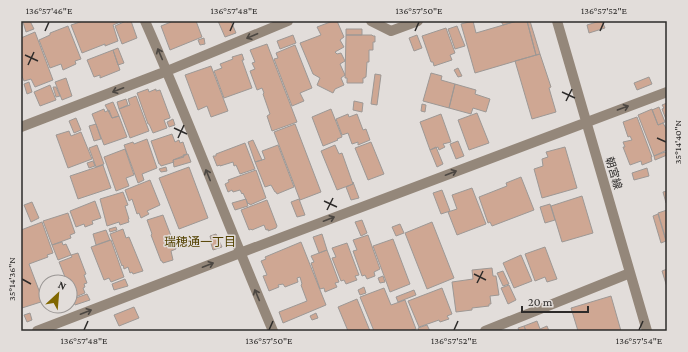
<svg xmlns="http://www.w3.org/2000/svg" width="688" height="352" font-family="'Crimson Pro','Noto Sans JP',serif">
	<rect width="100%" height="100%" fill="#e2ddda"/>
	<path fill="#cfa793" stroke="#9d9895" d="M21 21H30L34 29 26 32 23 22H21Z
		M83 21H123L113 25 118 41 105 46V44L82 53 71 25Z
		M126 21 127 22 131 21 137 38 122 44 115 26Z
		M171 21H196L202 37 170 50 161 26 171 22Z
		M218 21H231L236 33 225 37Z
		M333 21H337L344 37 340 40 344 47 335 52 337 54 341 53 345 61 340 64 345 75 341 78 344 85 335 89 333 93 317 85 320 78 313 74 300 43 321 35 317 27Z
		M473 21 476 33 517 21H527L536 55 475 73 461 24Z
		M501 21H517L503 25Z
		M527 21H530L540 54 536 55Z
		M600 21H602L605 28 589 33 587 25Z
		M68 26 81 59 75 61 76 64 63 70 61 64 50 68 39 40 50 35V33Z
		M457 26 465 46 455 49 448 29Z
		M446 28 455 53 450 55 452 60 434 66 433 62H431L422 36Z
		M346 29H362V35H346Z
		M35 32 53 80 35 87 31 79 24 81 21 74V38Z
		M293 35 296 43 280 49 277 41Z
		M346 35H372L373 36H375V42H373V50H369V62H367L366 77H365V78H363V83H347V78H345Z
		M417 35 422 48 414 51 409 38Z
		M204 38 205 44 200 45 198 40Z
		M267 44 297 122 272 131 267 116 270 114 263 94 264 93 262 88 257 90 250 71 255 69 252 63 255 62 250 50Z
		M295 45 312 88 300 93 304 101 292 106 274 59 278 58 276 53Z
		M118 48 124 63 118 65 113 50Z
		M113 50 120 70 100 78V75L94 77 87 60Z
		M242 54 244 60H242L252 88 224 98 214 71 222 68 220 64 233 59 232 57Z
		M540 54 551 87 549 88 556 112 532 119 515 61Z
		M211 66 228 111 211 117 207 106 198 110 185 75Z
		M458 68 462 76 458 77 454 70Z
		M431 73 442 76 441 80 455 84 449 108 423 101Z
		M375 74 381 75 377 105 371 104Z
		M649 77 652 84 637 90 634 83Z
		M66 78 72 96 62 100 55 82Z
		M29 82 32 92 27 94 24 84Z
		M455 84 476 90 475 94 490 99 486 112 473 108 471 114 449 108Z
		M50 85 56 100 40 106 34 92Z
		M53 87H56L60 96 56 97Z
		M148 89 149 92 156 89V91L160 90 170 117V118L164 120 167 128 153 133 149 124H148L137 93Z
		M136 96 149 131 130 138 119 109 130 105 128 99Z
		M126 99 128 105 119 109 117 102Z
		M354 101 363 103 362 112 353 110Z
		M113 102 119 116 112 118 105 105Z
		M667 103V122L662 109 664 108 662 105Z
		M422 104 426 105 425 112 421 111Z
		M659 107 665 122 658 125 652 110Z
		M104 109 105 112 109 110 112 118 119 116 127 137 104 145 92 114Z
		M331 109 342 137 337 139 338 140 323 146 312 117Z
		M652 109 658 125 663 123 667 130V150L654 156 638 115Z
		M477 113 489 143 469 150 458 120Z
		M348 114 349 117 357 114 363 130 366 129 370 140 358 145V142L352 144 348 133 342 135 336 119Z
		M441 114 451 142 443 144 445 147 439 150 438 147 430 150 420 122Z
		M637 117 652 157H651L652 161 642 165 641 161 630 165 623 147H625L623 142 632 140 630 136 628 137 623 122Z
		M76 118 81 130 74 133 69 121Z
		M173 119 175 125 169 127 167 122Z
		M96 124 101 139 94 141 89 126Z
		M295 124 321 192 300 200 274 132Z
		M69 131 71 136 81 132 92 159 68 168 56 135Z
		M172 134 175 142 179 140 180 143 183 142 187 154 183 155 184 157 173 160 174 162 161 166 160 164H159L151 141Z
		M147 139 157 168 142 174 144 180 138 183 124 145 133 142 134 144Z
		M253 140 262 160 255 162 248 142Z
		M458 141 464 156 456 159 450 144Z
		M371 142 384 174 368 180 355 148Z
		M245 143 255 169 240 174 236 165 234 166 233 162 220 166V165L217 166 213 156H216V154Z
		M97 145 104 164 96 167 89 148Z
		M278 145 294 187 277 194 276 192H275L271 185 265 187 255 162 265 159 262 151Z
		M335 145 339 154 342 153 353 184 337 190 321 151Z
		M436 147 443 164 437 167 430 150Z
		M565 147 577 188 542 198 534 169 543 166 542 159 548 157 546 152Z
		M125 149 134 175 126 178 129 186 116 191 104 157Z
		M665 152 667 155 655 160 654 156Z
		M188 154 191 162 174 167 173 160Z
		M93 161 95 166 89 168 87 163Z
		M103 165 111 188 78 199 70 176Z
		M166 167 167 171 161 172 159 169Z
		M189 167 208 218 179 229 159 178Z
		M647 168 649 176 634 180 632 173Z
		M256 170 266 198 250 205 249 203 248 204 243 193 242 194 240 190 233 192 232 190 228 192 225 184 229 182 228 180Z
		M521 177 534 210 492 226 490 222 488 223 479 197 507 186 506 183Z
		M150 180 160 205 147 211 149 214 141 218 139 213 137 214 132 199 129 201 125 190Z
		M353 182 359 198 351 200 346 187 353 184Z
		M472 188 486 224 457 235 448 212 457 209 452 195Z
		M442 190 450 211 441 214 433 193Z
		M667 191V203H666L663 192Z
		M123 192 128 205 125 206 129 219H128L129 222 120 225 119 222 107 226 100 199Z
		M582 196 593 233 562 242 551 206Z
		M246 199 248 206 235 210 232 203Z
		M299 199 305 215 297 217 291 202Z
		M267 200 277 226 276 228 268 231V229L266 230 264 225 252 230 251 229 249 230 241 210Z
		M95 201 101 218 92 221 93 224 85 227 84 224 76 227 70 211Z
		M32 202 39 218 31 222 24 205Z
		M550 204 555 220 545 223 540 207Z
		M667 210V243L658 213Z
		M68 213 75 233 70 235 71 238 52 245 43 221Z
		M658 214 666 241 661 243 653 216Z
		M163 215 176 249 171 251 173 260 163 263 162 261H161L151 235 152 234 147 220Z
		M362 220 367 233 361 236 355 222Z
		M42 222 53 253 47 255 48 257 29 264 40 293 41 292 44 301 22 308 21 305V230Z
		M432 222 454 278 427 289 405 233Z
		M400 224 404 233 396 236 392 227Z
		M116 227 117 230 110 232 109 229Z
		M123 229 126 238 129 237 143 271 133 274 132 272 130 273 128 267 124 269 123 265 122 266 110 234Z
		M106 230 110 240 96 245 93 234Z
		M216 234 222 247 213 250 210 240H211L210 236Z
		M322 234 327 250 319 253 313 237Z
		M368 235 380 269 374 272 375 276 367 279 365 275 362 276 353 251 357 250 353 240Z
		M393 239 410 284 390 292 373 246Z
		M111 240 124 277 111 282 109 278 104 280 91 247Z
		M62 242 63 245 66 244 71 255 58 260 52 245Z
		M301 242 326 305 283 323 279 312 307 301 301 285 302 284 300 277 297 278 298 282 285 287 283 284 278 285 279 287 269 291 263 276 267 275 261 261 266 259 265 257Z
		M347 243 359 275 355 276 357 280 346 284 344 280 341 281 332 258 336 257 332 248Z
		M545 247 557 279 547 282 545 277 535 281 525 254Z
		M327 250 339 282 335 283 337 287 325 292 324 288 320 289 311 263 314 262 311 256Z
		M78 253 86 274 84 275 87 283 84 284 85 287 83 288 85 293 73 298 70 290V282H67L59 262 72 257 71 255Z
		M521 255 532 281 514 288 503 263Z
		M492 268 493 276H496L499 295 490 296 491 304H489V306L472 308V310L456 312 452 282 473 279 472 270Z
		M667 269V287L662 271Z
		M503 271 509 284 503 286 497 273Z
		M383 276 385 282 380 283 378 278Z
		M125 279 128 286 114 290 112 284Z
		M509 285 516 300 508 304 501 288Z
		M364 287 366 293 360 295 358 290Z
		M384 288 391 305 405 300 416 329 409 331H374L360 297Z
		M442 288 452 314 447 316 449 319 440 322 439 320 419 327 408 301Z
		M414 290 416 295 398 302 396 297Z
		M87 294 90 300 75 305 73 299Z
		M611 296 621 331H578L571 308Z
		M357 299 370 331H348L338 307Z
		M134 307 139 318 119 326 114 315Z
		M30 313 32 320 27 322 24 315Z
		M316 313 318 318 312 320 310 316Z
		M537 321 540 329 547 326 549 331H526L524 326Z
		M427 325 430 331H419L418 328Z
		M524 326 526 331H519L518 328Z"/>
	<g fill="none" stroke-linecap="round" stroke-linejoin="round">
		<path stroke="#94877a" stroke-width="10" d="M145 21C190 123 229 228 273 331
			M371 21 391 31 418 21
			M557 21 647 331
			M21 127 167 71 288 21
			M37 331 240 253 667 92
			M485 331 630 273"/>
	</g>
	<defs><path id="oneway-shaft" d="M-6 0H5M1.5-3L5.5 0L1.5 3" fill="none" stroke-width="1.6" stroke-linecap="round" stroke-linejoin="round"/></defs>
	<g stroke="#4c4742">
		<use href="#oneway-shaft" transform="translate(252 36) rotate(157)"/>
		<use href="#oneway-shaft" transform="translate(160 54) rotate(-113)"/>
		<use href="#oneway-shaft" transform="translate(118 90) rotate(159)"/>
		<use href="#oneway-shaft" transform="translate(623 108) rotate(-20)"/>
		<use href="#oneway-shaft" transform="translate(451 173) rotate(-21)"/>
		<use href="#oneway-shaft" transform="translate(208 175) rotate(-112)"/>
		<use href="#oneway-shaft" transform="translate(329 219) rotate(-21)"/>
		<use href="#oneway-shaft" transform="translate(208 265) rotate(-21)"/>
		<use href="#oneway-shaft" transform="translate(257 295) rotate(-113)"/>
		<use href="#oneway-shaft" transform="translate(86 312) rotate(-21)"/>
	</g>
	<path fill="none" stroke="#2d2b2a" stroke-width="1.5" d="M45 31 49 22M230 31 234 22M415 31 419 22M600 31 604 22M25 55 38 61M28 65 34 52M562 92 575 98M566 101 572 89M174 128 187 134M178 138 184 125M657 138 666 142M324 201 337 207M327 210 333 198M474 274 486 280M22 279 31 284M477 283 483 271M84 330 88 321M269 330 273 321M454 330 458 321M639 330 643 321"/>
	<g text-anchor="middle" dominant-baseline="central" stroke-width="3" stroke-linejoin="round" paint-order="stroke">
		<g font-size="11" fill="#2d2b2a" stroke="#e2ddda">
			<text transform="translate(614 173) rotate(74)">朝宮線</text>
		</g>
		<g font-size="12" fill="#534100" stroke="#e2ddda">
			<text x="200" y="242">瑞穂通一丁目</text>
		</g>
	</g>
	<rect width="688" height="352" fill="none" stroke="#e2ddda" stroke-width="44"/>
	<g transform="translate(58 294) rotate(26)"><circle r="19" fill="#e2ddda" stroke="#9a9694"/>
	<path d="M0-3L7 15L0 10L-7 15Z" fill="#816700"/>
	<text y="-6" font-size="11" font-weight="bold" text-anchor="middle" fill="#2d2b2a">N</text>
	</g>
	<path d="M522 306v6h66v-6" fill="none" stroke="#2d2b2a" stroke-width="2"/>
	<text x="528" y="306" font-size="12" fill="#2d2b2a" stroke="#e2ddda" stroke-width="3" paint-order="stroke">20 m</text>
	<rect x="22" y="22" width="644" height="308" fill="none" stroke="#2d2b2a" stroke-width="1.5"/>
	<g font-size="10" text-anchor="middle" fill="#2d2b2a">
		<text x="49" y="14">136°57'46"E</text>
		<text x="234" y="14">136°57'48"E</text>
		<text x="419" y="14">136°57'50"E</text>
		<text x="604" y="14">136°57'52"E</text>
		<text transform="translate(677 142) rotate(-90)" y="4">35°14'40"N</text>
		<text transform="translate(11 279) rotate(-90)" y="4">35°14'36"N</text>
		<text x="84" y="344">136°57'48"E</text>
		<text x="269" y="344">136°57'50"E</text>
		<text x="454" y="344">136°57'52"E</text>
		<text x="639" y="344">136°57'54"E</text>
	</g>
</svg>
